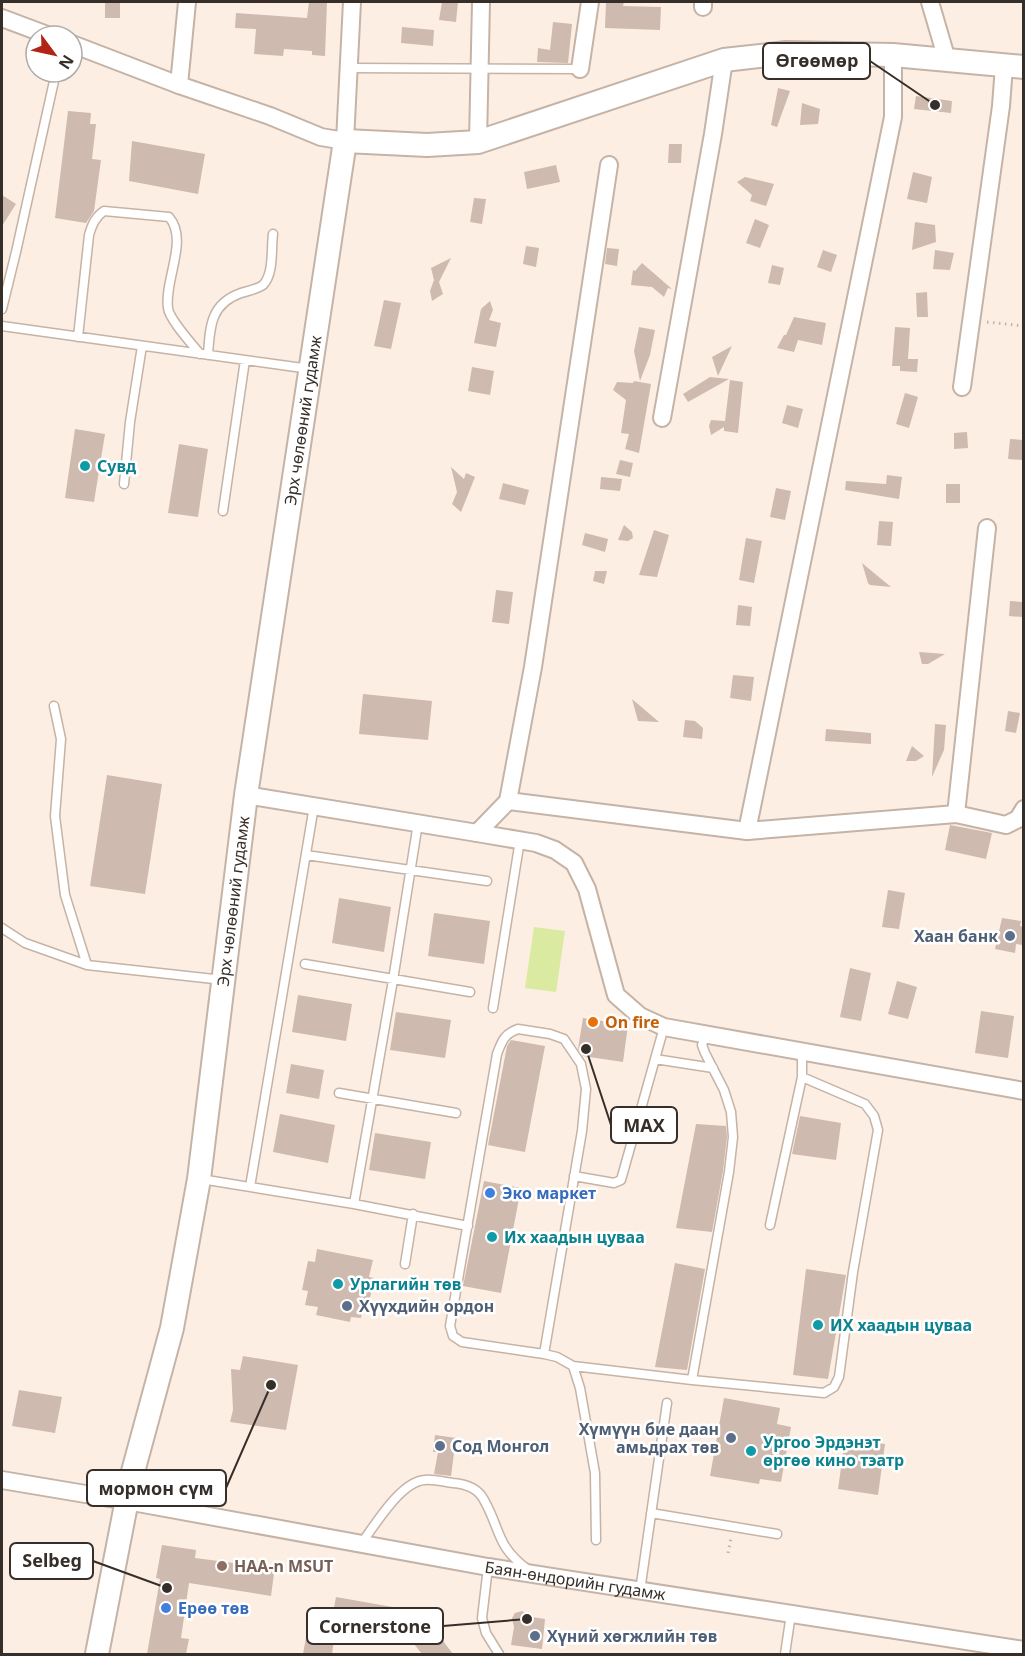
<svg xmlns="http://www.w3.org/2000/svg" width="1025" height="1656" font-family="'Noto Sans',sans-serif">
	<rect width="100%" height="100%" fill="#fdeee3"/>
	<path fill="#daeaa0" d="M534 927 565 931 556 992 525 988Z"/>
	<path fill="#cebaaf" d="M105 2H120V18H105Z
		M309 2H327L325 56 312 55V51L284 49 283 56 254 54 256 29 235 28 236 13 307 18Z
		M442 2H458L456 22 439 20Z
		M606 2H624L623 6 661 7 660 30 605 28Z
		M553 22 572 24 568 63 537 62 538 48 550 50Z
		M402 27 434 30 433 46 401 43Z
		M778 88 790 91 777 127 771 125Z
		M916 96 952 101 951 113 914 109Z
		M802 103 820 109 818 124 800 125Z
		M68 111 91 113 90 124H96L92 159 101 160 94 211 86 223 55 218Z
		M132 141 205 154 198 194 129 181Z
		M669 144H682L681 163H668Z
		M556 165 560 182 527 189 524 172Z
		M913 172 932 177 927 203 907 199Z
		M745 177 774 184 766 206 750 201 752 195 737 182Z
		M2 195 16 204 2 226Z
		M474 198 486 199 482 224 470 222Z
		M755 219 769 225 760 248 746 243Z
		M915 222 935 225 936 242 912 250Z
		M526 246 539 248 536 267 523 264Z
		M607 248 619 249 617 266 605 264Z
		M823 250 837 255 831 272 817 267Z
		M935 250 954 253 950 270 933 269Z
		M451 258 439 282 443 294 432 301 430 291 434 280 431 268Z
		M642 263 672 289 668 288 664 297 652 287 631 285 633 270 635 271Z
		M772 265 784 268 780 285 768 283Z
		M927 292 928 317H917L916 293Z
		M384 300 401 303 391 349 374 346Z
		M490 301 493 310 489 320 501 323 496 347 474 343 481 309Z
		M794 317 826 323 822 345 798 340 794 352 777 348 784 335H786Z
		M639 327 655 330 650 355 640 381 634 351Z
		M895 327 910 328 908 359H918L917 372 900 371V366H892Z
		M732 346 718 376 712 357Z
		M472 367 494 371 490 395 468 391Z
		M710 377 729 379 688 402 683 394Z
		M730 380 743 382 738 433 724 431V427L711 435 709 426 711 420 725 421Z
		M634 381 651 384 639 453 625 449 629 434 621 433 626 400 613 390 617 382 633 383Z
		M905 393 918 397 909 428 896 424Z
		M787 405 803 409 798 428 782 423Z
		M75 429 105 434 94 502 65 498Z
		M967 432 968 448 954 449V433Z
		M1010 439 1023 440V460L1008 459Z
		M179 444 208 449 198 517 168 513Z
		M620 460 633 463 630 477 616 474Z
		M451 467 464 479 466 473 475 477 461 512 452 504 457 492Z
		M887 475 902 477 899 499 845 490 846 481 886 484Z
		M601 477 622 479 620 491 600 489Z
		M503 483 529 490 525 505 499 499Z
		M946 484H960V503H946Z
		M776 488 791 491 785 520 770 517Z
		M879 521 893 522 891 546 877 545Z
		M624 525 632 532 633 538 628 541 618 540Z
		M654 530 669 535 657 577 639 575Z
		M585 533 608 539 605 552 582 545Z
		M746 538 762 541 754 583 739 580Z
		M862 563 891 587 870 585 868 583Z
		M595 571H607L604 584 593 581Z
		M496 590 513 592 509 624 492 622Z
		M1010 601 1023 602V617L1009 616Z
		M738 605 752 607 750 626 736 625Z
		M919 652 945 654 928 664H922Z
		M733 675 754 677 751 701 730 698Z
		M363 694 432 701 428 740 359 734Z
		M632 699 659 722 638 721Z
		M1008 711 1020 713 1016 733 1005 731Z
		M685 720 695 721 703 728 702 739 683 737Z
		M935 724 946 725 944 750 932 777Z
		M826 729 871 733V744L825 741Z
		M912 746 924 756 916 761H906Z
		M107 775 162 784 145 894 90 886Z
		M950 825 992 833 986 859 945 850Z
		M888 890 905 893 899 929 882 927Z
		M339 898 391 907 384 952 332 943Z
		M434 913 490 921 484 964 428 956Z
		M1002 918 1021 921 1020 926 1023 927V945L1016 944 1015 953 995 949Z
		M850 968 871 973 861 1021 840 1017Z
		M897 981 917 987 908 1019 888 1014Z
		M298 995 352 1004 346 1041 292 1032Z
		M981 1011 1014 1016 1008 1058 975 1053Z
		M396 1012 451 1020 445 1058 390 1050Z
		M583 1018 628 1025 623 1062 583 1056 578 1049Z
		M511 1040 545 1046 525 1152 488 1145 507 1046Z
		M291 1064 324 1070 319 1099 286 1093Z
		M280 1114 335 1125 328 1163 273 1152Z
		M800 1116 841 1123 836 1160 792 1154Z
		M696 1124 726 1126 727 1137 723 1171 712 1232 676 1228Z
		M375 1133 431 1142 425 1179 369 1170Z
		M484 1181 521 1188 501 1293 463 1286Z
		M317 1249 373 1260 369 1277 374 1278 369 1303 364 1302 361 1318 351 1317 350 1322 316 1315 318 1307 305 1305 308 1291 302 1290 308 1261 315 1262Z
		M675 1263 705 1269 687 1370 655 1367Z
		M806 1269 846 1275 828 1379 793 1375Z
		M243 1356 298 1365 286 1430 230 1422 233 1410 231 1369 240 1370Z
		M19 1390 62 1397 55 1433 12 1426Z
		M724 1398 780 1408 777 1424 791 1427 781 1482 760 1479 759 1484 710 1476Z
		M435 1435 456 1438 451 1476 434 1474 438 1452H433Z
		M845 1439 885 1444 878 1495 838 1489Z
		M162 1545 196 1550 195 1558 234 1563V1560L275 1566 271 1596 189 1583 181 1638 189 1639 186 1654H147L160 1579 156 1578Z
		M336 1597 415 1611 410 1639 336 1627 332 1654H303L309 1621 331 1624Z
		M522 1611 532 1617 545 1619 542 1649 511 1645 514 1627 512 1618 515 1613Z
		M430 1624 453 1654H422L410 1639Z"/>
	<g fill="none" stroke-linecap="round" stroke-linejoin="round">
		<defs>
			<path id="lane" d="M349 68 580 69
				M2 309 16 252 56 72
				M2 326 310 369
				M78 337 89 235C92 225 95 217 104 211L169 217C189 240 164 280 168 308 169 319 192 344 200 354
				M208 355C210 327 210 304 241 293 247 291 258 289 263 285 274 274 271 249 273 234
				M124 484 130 422 142 346
				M223 511 245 360
				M54 706 61 739 55 816 65 895 87 965
				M306 855 487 881
				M2 928 25 943 87 965 223 980
				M305 964 470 992
				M493 1008 520 840
				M518 1029 550 1034 564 1039 581 1064 586 1089 582 1131 544 1354 462 1342 453 1336 450 1326 497 1054C502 1041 504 1034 518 1029Z
				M655 1059 713 1068
				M339 1093 456 1113
				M574 1176 614 1183 621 1180 664 1027
				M201 1179 354 1204 393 980 418 823
				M250 1187 314 806
				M354 1204 468 1226
				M770 1225 802 1077
				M405 1264 413 1214
				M544 1354 557 1357 573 1366 580 1388 595 1473 596 1540
				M573 1366 692 1380 729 1172 733 1137 731 1112 724 1090 705 1053 702 1045 705 1036
				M692 1380 824 1393 834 1387 839 1377 853 1272 878 1130 874 1116 865 1104 802 1077V1053
				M651 1513 777 1534
				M361 1544C375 1525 401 1481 425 1480 434 1479 444 1482 453 1483 465 1484 478 1488 484 1500 501 1530 496 1546 527 1569
				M488 1567 482 1618 486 1633 499 1654
				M640 1591 667 1403
				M785 1654 791 1614"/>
			<g id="street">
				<path d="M187 2 179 85 270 116 321 137 345 141 352 2"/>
				<path d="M930 2 947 60"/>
				<path d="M703 7V2"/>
				<path d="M2 18 50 36"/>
				<path d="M72 44 179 85"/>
				<path d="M580 69 590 2"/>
				<path d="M478 142 481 2"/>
				<path d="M962 387 1001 106 1004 66"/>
				<path d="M662 418 713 134 724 60"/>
				<path d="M246 795 477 833 536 843 555 850 574 863 587 889 616 995 640 1016 664 1027 1024 1091"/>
				<path d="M508 801 747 831 956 814 1006 825 1018 819 1024 809"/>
				<path d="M956 814 987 528"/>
				<path d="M747 831 893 117V55"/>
				<path d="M477 833 508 801 533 667 609 165"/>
				<path id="s1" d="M2 1480 127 1501 488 1567 1024 1650"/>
			</g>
			<g id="secondary">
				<path id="s2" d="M97 1654 131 1479 172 1328 199 1179 246 795 345 141 427 145 478 142 724 60 786 53 893 55 1024 67"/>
			</g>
		</defs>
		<use href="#lane" stroke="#c5b3a6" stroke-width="11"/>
		<use href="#street" stroke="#c5b3a6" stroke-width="20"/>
		<use href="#secondary" stroke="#c5b3a6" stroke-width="26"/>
		<path stroke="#c1b4ab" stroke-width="3" stroke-dasharray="1.5 4.5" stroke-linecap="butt" d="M987 322 1024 326
			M728 1553 731 1538"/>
		<use href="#lane" stroke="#fff" stroke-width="8"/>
		<use href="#street" stroke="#fff" stroke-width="16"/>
		<use href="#secondary" stroke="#fff" stroke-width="22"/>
	</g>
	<g fill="#0f9aa8" stroke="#fff" stroke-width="2">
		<circle cx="85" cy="466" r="6"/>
		<circle cx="492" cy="1237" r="6"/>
		<circle cx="338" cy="1284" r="6"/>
		<circle cx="818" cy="1325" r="6"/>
		<circle cx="751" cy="1451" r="6"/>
	</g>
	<g fill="#5c6f8a" stroke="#fff" stroke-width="2">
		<circle cx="1010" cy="936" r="6"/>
		<circle cx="347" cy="1306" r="6"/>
		<circle cx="731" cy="1438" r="6"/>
		<circle cx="440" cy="1446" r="6"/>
		<circle cx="535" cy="1636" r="6"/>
	</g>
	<circle fill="#e8710a" stroke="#fff" stroke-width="2" cx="593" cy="1022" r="6"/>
	<g fill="#3f7fe0" stroke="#fff" stroke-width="2">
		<circle cx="490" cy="1193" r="6"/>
		<circle cx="166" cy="1608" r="6"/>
	</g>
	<circle fill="#8d6e63" stroke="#fff" stroke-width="2" cx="222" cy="1566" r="6"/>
	<g text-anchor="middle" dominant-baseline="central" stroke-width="5" stroke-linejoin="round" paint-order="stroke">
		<g font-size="16" fill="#352e29" stroke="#fff">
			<text stroke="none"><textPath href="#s2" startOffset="1252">Эрх чөлөөний гудамж</textPath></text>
			<text stroke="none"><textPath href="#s2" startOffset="766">Эрх чөлөөний гудамж</textPath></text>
			<text stroke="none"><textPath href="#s1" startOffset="582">Баян-өндорийн гудамж</textPath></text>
		</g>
		<g font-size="16" font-weight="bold" fill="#0d838f" stroke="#fff" text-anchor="start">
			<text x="97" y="466">Сувд</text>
			<text x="504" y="1237">Их хаадын цуваа</text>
			<text x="350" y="1284">Урлагийн төв</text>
			<text x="830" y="1325">ИХ хаадын цуваа</text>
			<text x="763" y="1442">Ургоо Эрдэнэт<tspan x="763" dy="18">өргөө кино тэатр</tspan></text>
		</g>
		<g font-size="16" font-weight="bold" fill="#4e5e75" stroke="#fff" text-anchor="start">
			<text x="998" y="936" text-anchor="end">Хаан банк</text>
			<text x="359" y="1306">Хүүхдийн ордон</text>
			<text x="719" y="1429" text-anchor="end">Хүмүүн бие даан<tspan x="719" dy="18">амьдрах төв</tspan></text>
			<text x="452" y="1446">Сод Монгол</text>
			<text x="547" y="1636">Хүний хөгжлийн төв</text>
		</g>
		<g font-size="16" font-weight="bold" fill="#c56008" stroke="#fff" text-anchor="start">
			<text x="605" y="1022">On fire</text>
		</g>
		<g font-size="16" font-weight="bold" fill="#366cbe" stroke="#fff" text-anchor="start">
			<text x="502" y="1193">Эко маркет</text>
			<text x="178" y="1608">Ерөө төв</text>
		</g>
		<g font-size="16" font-weight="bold" fill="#785e54" stroke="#fff" text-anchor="start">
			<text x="234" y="1566">HAA-n MSUT</text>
		</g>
	</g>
	<path fill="none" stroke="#352e29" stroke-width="2" d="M935 105L870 61M586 1049L611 1125M271 1385L226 1488M167 1588L93 1561M527 1619L443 1626"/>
	<g fill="#352e29" stroke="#fff" stroke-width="2">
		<circle cx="935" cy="105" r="6"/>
		<circle cx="586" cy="1049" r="6"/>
		<circle cx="271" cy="1385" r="6"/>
		<circle cx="167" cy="1588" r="6"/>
		<circle cx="527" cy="1619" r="6"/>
	</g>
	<g fill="#fff" stroke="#352e29" stroke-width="2">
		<rect x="763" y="43" width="107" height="36" rx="6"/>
		<rect x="611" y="1107" width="66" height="36" rx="6"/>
		<rect x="87" y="1470" width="139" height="36" rx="6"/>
		<rect x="10" y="1543" width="83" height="36" rx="6"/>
		<rect x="307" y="1608" width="136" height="36" rx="6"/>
	</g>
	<g font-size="18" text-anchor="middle" font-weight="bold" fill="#352e29">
		<text x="817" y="67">Өгөөмөр</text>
		<text x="644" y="1132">МАХ</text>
		<text x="156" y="1495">мормон сүм</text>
		<text x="52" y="1567">Selbeg</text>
		<text x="375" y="1633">Cornerstone</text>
	</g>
	<rect width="1025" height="1656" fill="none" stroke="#352e29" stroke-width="6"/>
	<g transform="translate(54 54) rotate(123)"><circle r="28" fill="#ffffff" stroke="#aeaba9" stroke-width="1.5"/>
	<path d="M0-4.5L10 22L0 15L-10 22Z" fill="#b22416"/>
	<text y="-9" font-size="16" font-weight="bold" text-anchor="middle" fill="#352e29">N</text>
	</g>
</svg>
